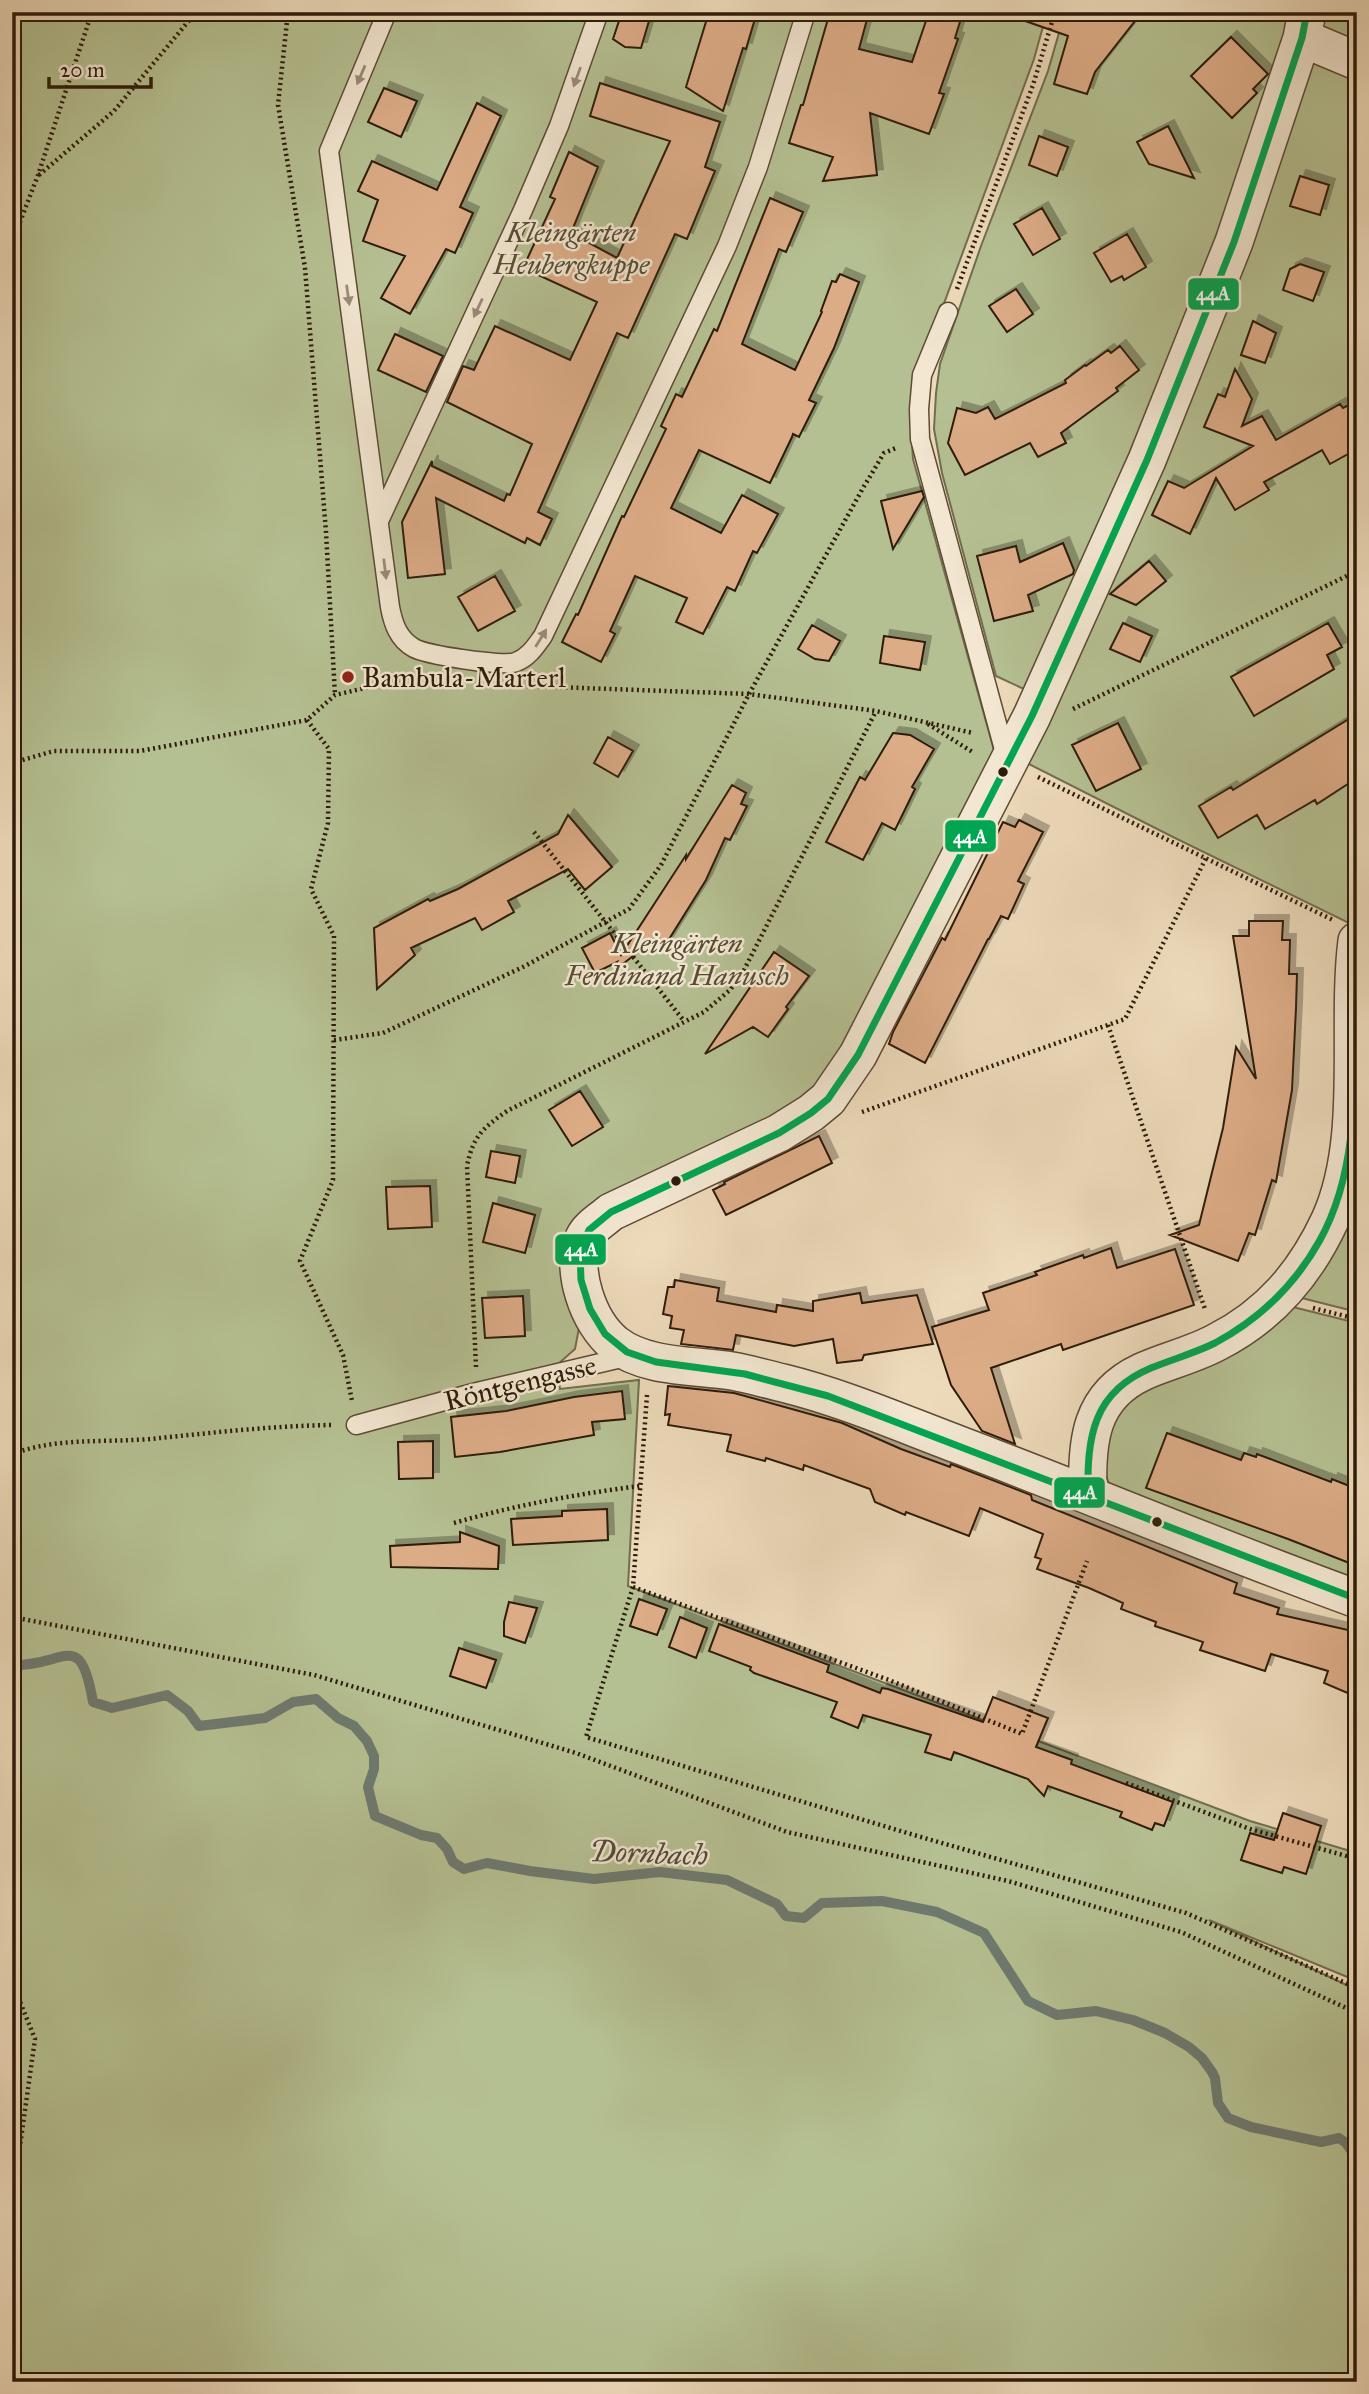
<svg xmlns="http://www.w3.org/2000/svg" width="1369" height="2394" font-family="'IM FELL Great Primer',serif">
	<defs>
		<filter id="shadow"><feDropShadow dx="6" dy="-6" stdDeviation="0" flood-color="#0004"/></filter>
	</defs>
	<rect width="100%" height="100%" fill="#eddaba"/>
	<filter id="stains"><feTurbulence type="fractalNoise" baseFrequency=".00286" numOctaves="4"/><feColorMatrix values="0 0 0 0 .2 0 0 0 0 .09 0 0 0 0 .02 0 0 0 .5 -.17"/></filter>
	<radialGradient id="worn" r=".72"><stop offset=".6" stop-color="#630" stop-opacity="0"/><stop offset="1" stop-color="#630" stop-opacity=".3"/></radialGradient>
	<path fill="#b5c092" stroke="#716e4e" stroke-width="2" d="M12 12H1047L1034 59 914 385 911 428 913 459 995 754 848 1046 801 1107 603 1202 575 1349 557 1365 560 1389 639 1380 628 1586 1250 1821 1357 1853V1981L1209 1920 1357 1990V2382H12Z
		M1065 12H1357V927L1173 837 1025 762 1054 703 996 676 942 473 934 429 936 393 940 364 981 246 1048 71Z
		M1357 1178V1312L1294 1296Z
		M1289 1306 1357 1323V1585L1112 1489C1095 1461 1109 1433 1118 1405Z"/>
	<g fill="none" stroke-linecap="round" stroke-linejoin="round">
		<path stroke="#6e7a70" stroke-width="10" d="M12 1665C65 1667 80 1626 93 1702L112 1708 167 1695 188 1711 199 1726 265 1718 293 1702 316 1699 338 1718 354 1726 367 1741 374 1756V1769L368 1787 375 1816 421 1835 437 1838 447 1849 453 1862 464 1869 487 1863 530 1871 594 1879 660 1872 727 1880 777 1904 786 1916 804 1918 822 1903 882 1901 937 1912 984 1933 1028 2001 1057 2015 1096 2011 1133 2020 1165 2033 1189 2047 1202 2058 1212 2072 1215 2078 1218 2103 1228 2118 1251 2127 1321 2142 1339 2138 1346 2143 1357 2159"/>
	</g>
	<path fill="#dcac87" stroke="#2d1b09" stroke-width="2" filter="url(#shadow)" d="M622 12 649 21 641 48 625 47 613 39Z
		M709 12H757L746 49 743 48 723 111 686 87Z
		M830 12H869L859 49 912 62 929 12H963L955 38 958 39 939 93 944 94 929 134 870 113 877 175 823 181 833 157 789 143 801 105H803Z
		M1012 12H1142L1095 72 1087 94 1054 84 1068 36 1011 16Z
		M1231 37 1268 74 1253 89 1257 93 1232 118 1191 76Z
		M600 83 720 122 705 167 715 171 687 239 675 234 628 338 617 333 538 512 552 519 540 545 527 538 525 543 436 498 445 574 408 578 402 522 432 461V466L504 501 507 494 510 495 532 444 447 402 463 366 474 370 495 326 570 360 597 302 523 268 555 199 550 197 569 152 598 167 571 233 617 258 670 141 590 116Z
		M384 88 417 101 401 137 368 122Z
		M477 103 501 116 460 207 473 213 455 253 446 249 410 314 381 298 405 256 363 241 378 200 358 191 372 161 437 190Z
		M1168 126 1194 178 1149 164 1137 142Z
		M1039 136 1068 147 1057 176 1029 165Z
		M1300 176 1329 185 1320 215 1290 206Z
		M770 198 803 212 786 252 779 249 742 344 795 370 822 312 821 311 832 281 836 282 840 274 859 282 834 348 809 400 816 403 799 437 793 434 792 437 770 483 699 450 671 508 721 533 742 495 778 514 757 553 753 551 735 591 727 587 703 634 676 622 687 598 635 576 610 631 615 634 601 662 562 642 576 614 578 615 622 516 624 517 666 429 661 426 676 394 682 397 714 329 717 331Z
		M1042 208 1060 239 1033 255 1014 224Z
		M1127 234 1146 267 1124 280 1122 276 1111 282 1094 253Z
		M1300 264 1324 272 1313 301 1283 290 1290 269Z
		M1016 289 1033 314 1007 332 989 306Z
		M1253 321 1276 333 1265 363 1241 355Z
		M395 334 443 356 426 392 378 370Z
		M1120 346 1139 370 1116 388 1118 391 1061 433 1066 443 1038 457 1030 443 965 475 948 443 957 408 976 413 988 407 995 419 1066 383 1065 380 1085 365 1086 366 1108 350 1111 353Z
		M1235 369 1252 399 1242 426 1262 416 1276 440 1340 404 1343 408 1357 401V449L1330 464 1322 450 1264 482 1269 490 1235 510 1216 478 1190 534 1152 515 1168 481 1184 488 1253 446 1204 427 1218 394 1225 397Z
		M922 491 924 497 893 549 881 501Z
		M1063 543 1074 570 1073 574 1028 595 1033 611 994 621 977 556 1016 546 1020 562Z
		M1149 561 1166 581 1136 605 1110 594Z
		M495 576 515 611 478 631 458 597Z
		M1123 623 1152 636 1140 662 1110 649Z
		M1328 623 1342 647 1327 655 1334 669 1254 716 1231 677Z
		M812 625 840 641 829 661 815 659 798 649Z
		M884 636 925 642 920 670 880 663Z
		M1357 714V778L1317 804 1315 800 1265 829 1257 815 1218 838 1199 806 1231 787 1233 790Z
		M1118 723 1141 769 1096 791 1072 745Z
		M893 733 910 735 934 749 912 787 915 789 895 830 882 823 863 860 826 842 860 777 865 780Z
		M608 737 633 751 618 777 594 763Z
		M732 785 746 793 741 804 747 806 730 840 725 838 706 880 666 944 655 939 619 967 616 964 617 962 595 973 582 948 610 933 621 955 686 855V859Z
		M568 815 612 867 585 890 568 869 508 901 514 912 482 930 475 918 411 948 415 955 377 989 374 928 428 899 430 901 458 889 558 834Z
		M1019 820 1043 832 1018 881 1024 884 1008 919 1001 916 989 939H988L925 1063 889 1044 893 1032 942 938 945 940 1003 822 1015 827Z
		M1249 921H1283L1282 940H1290L1289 974H1297L1296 1008 1292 1090 1276 1182 1272 1180 1255 1235 1249 1233 1238 1261 1170 1235 1199 1225 1223 1128 1236 1047 1256 1079 1233 936H1249Z
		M774 952 809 976 786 1007 788 1009 768 1037 753 1027 705 1054Z
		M580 1091 603 1127 572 1146 549 1110Z
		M819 1136 832 1163 726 1215 713 1190 725 1184 724 1182Z
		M491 1151 520 1156 515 1183 486 1177Z
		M430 1186 432 1227 388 1229 386 1187Z
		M493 1203 535 1215 525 1253 483 1242Z
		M1111 1248 1117 1268 1175 1249 1194 1305 1063 1350 1061 1344 991 1368 1015 1444 982 1431 951 1385 932 1327 989 1310 983 1293 1037 1275 1035 1272 1083 1255 1084 1258Z
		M675 1280 719 1288 717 1301 776 1312 777 1305 813 1311V1301L860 1293 862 1303 917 1295 933 1344 864 1355 862 1360 837 1363 833 1339 794 1346 736 1335 733 1350 681 1344 684 1330 670 1328 672 1316 663 1314 668 1287H674Z
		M523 1296 525 1336 485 1338 482 1298Z
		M668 1386 734 1393 842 1423 901 1449 950 1467 951 1464 1031 1495 1032 1500 1237 1583 1234 1593 1279 1608 1277 1614 1357 1632V1697L1324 1683 1328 1671 1271 1654 1265 1671 1200 1650 1203 1642 1155 1626 1156 1622 1121 1609 1123 1603 1089 1588 1037 1569 1041 1559 1035 1557 1043 1534 980 1508 969 1536 906 1512 905 1515 875 1502 870 1489 804 1465 803 1470 766 1458 765 1461 727 1451 731 1435 668 1425 670 1414 665 1415Z
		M622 1391 625 1419 592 1422 594 1435 500 1452 455 1457 451 1417 506 1411 574 1397Z
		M1167 1433 1241 1460 1244 1453 1256 1457 1257 1454 1331 1482 1332 1479 1357 1489V1566L1288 1539 1146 1488Z
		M433 1441V1478L399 1479 398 1442Z
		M607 1509 608 1540 513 1545 511 1519 562 1516V1511Z
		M460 1532 499 1546 498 1569 391 1567 390 1546 460 1542Z
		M639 1599 667 1609 657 1635 630 1626Z
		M509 1602 537 1608 525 1643 504 1636V1622Z
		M680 1617 707 1628 696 1658 669 1647Z
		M719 1624 829 1665 827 1672 880 1693 882 1688 888 1689 983 1722 993 1697 1048 1718 1036 1747 1072 1760 1071 1764 1173 1802 1164 1826 1155 1823 1152 1830 1120 1817 1122 1812 1048 1786 1044 1796 1028 1779 954 1752 951 1760 925 1752 931 1735 863 1715 858 1728 831 1717 837 1702 754 1673 750 1670 751 1667 709 1651Z
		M459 1648 496 1660 486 1688 450 1676Z
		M1283 1813 1321 1826 1306 1874 1284 1867 1282 1873 1241 1860 1250 1833 1274 1840Z"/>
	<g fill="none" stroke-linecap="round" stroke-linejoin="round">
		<defs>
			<path id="lane" d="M387 12 329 151 390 607C393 623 398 639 414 648 427 655 503 667 516 662 529 657 535 647 543 636L727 246 758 167 806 12
				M948 312 922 375 919 409 920 439 1006 757
				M379 521 523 210 559 126 599 12
				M356 1425 477 1392 630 1356"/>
			<path id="street" d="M1307 12 1302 38 1234 242 1147 460 1032 716 858 1055 828 1099 811 1113 779 1133 611 1212C602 1220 589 1227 584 1238 570 1270 588 1322 615 1344 646 1368 694 1365 732 1371 749 1374 766 1379 783 1383 844 1398 903 1424 962 1446 1094 1496 1224 1551 1357 1599
				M1302 38 1357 61
				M1088 1494C1086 1442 1090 1396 1142 1372 1166 1361 1193 1355 1217 1342 1270 1315 1305 1274 1330 1220 1367 1138 1346 1029 1357 941"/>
		</defs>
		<use href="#lane" stroke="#5d4b35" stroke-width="21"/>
		<use href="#street" stroke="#5d4b35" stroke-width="40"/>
		<path stroke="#2d1b09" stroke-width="4.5" stroke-dasharray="2 3.5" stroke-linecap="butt" d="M288 12 278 105 305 268 326 532 335 695
			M39 175 114 111 196 12
			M12 243 38 175 92 12
			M957 289 1033 85 1055 12
			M527 686 749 694 876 711 973 733
			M1073 709 1357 571
			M307 720 329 749 328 823 311 889 334 936 333 1180 300 1261 343 1355 352 1401
			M928 724 974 753
			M12 763 54 751H140L307 720 335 695 416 676
			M1038 777 1333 920
			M534 832 684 1021
			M1108 1025 1205 1309
			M334 1040 383 1033 525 966 629 909 661 865 749 694 863 488 884 453 896 448
			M862 1112 1125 1019 1206 858
			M1313 1308 1357 1319
			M476 1367 467 1166C473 1136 483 1128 507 1111L704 1012 730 990 743 972 876 711
			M647 1395 633 1587 586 1737 914 1835 1186 1913 1357 1988
			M12 1454C59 1437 101 1443 150 1439 210 1433 270 1426 331 1425
			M454 1523C516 1505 577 1494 640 1486
			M633 1587 889 1680 1022 1734 1087 1561
			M12 1617 314 1675 576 1753 787 1832 1008 1881 1181 1932 1357 2013
			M1126 1783 1250 1829 1357 1859
			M12 1982 35 2039 12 2203"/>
		<use href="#lane" stroke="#f3e7d2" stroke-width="18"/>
		<use href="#street" stroke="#f3e7d2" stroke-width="37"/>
		<defs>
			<path id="bus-1" d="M1307 12 1302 38 1234 242 1147 460 1032 716 858 1055 828 1099 811 1113 779 1133 611 1212 589 1230 580 1251 581 1280 590 1309 605 1334 627 1352 656 1362 745 1374 828 1396 1357 1599
				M1088 1494C1087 1437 1093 1392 1151 1368 1173 1359 1195 1353 1215 1343 1260 1319 1295 1285 1320 1240 1369 1151 1349 1042 1357 944"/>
		</defs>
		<use href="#bus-1" stroke="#f3e7d2" stroke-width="12"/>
		<use href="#bus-1" stroke="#00a651" stroke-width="7"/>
	</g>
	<defs><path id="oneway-solid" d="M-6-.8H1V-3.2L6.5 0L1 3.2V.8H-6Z" transform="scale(1.75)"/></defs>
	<g fill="#9a8b78">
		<use href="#oneway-solid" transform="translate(361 75) rotate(113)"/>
		<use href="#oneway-solid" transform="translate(577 77) rotate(110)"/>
		<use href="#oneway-solid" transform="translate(348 295) rotate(82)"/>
		<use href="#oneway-solid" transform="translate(478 308) rotate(115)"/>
		<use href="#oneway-solid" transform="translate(385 569) rotate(83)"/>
		<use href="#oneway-solid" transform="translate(541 638) rotate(-58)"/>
	</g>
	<circle fill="#8f2418" stroke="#f3e7d2" stroke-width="2.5" cx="348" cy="677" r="7"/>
	<g fill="#2d1b09" stroke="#f3e7d2" stroke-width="2.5">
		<circle cx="1003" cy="772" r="6"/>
		<circle cx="676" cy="1181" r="6"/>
		<circle cx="1157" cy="1522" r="6"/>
	</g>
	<g text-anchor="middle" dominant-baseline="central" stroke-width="5" stroke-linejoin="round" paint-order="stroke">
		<g font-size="28" font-style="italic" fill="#564d32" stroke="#f3e7d2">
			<text x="571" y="232">Kleingärten<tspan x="571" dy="32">Heubergkuppe</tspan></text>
			<text x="677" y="943">Kleingärten<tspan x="677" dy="32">Ferdinand Hanusch</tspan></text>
		</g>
		<g font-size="28" fill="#2d1b09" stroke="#f3e7d2" text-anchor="start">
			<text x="362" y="677">Bambula-Marterl</text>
		</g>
		<g font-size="28" fill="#2d1b09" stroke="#f3e7d2">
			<text transform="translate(520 1383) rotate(-14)">Röntgengasse</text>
		</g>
		<g font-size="30" font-style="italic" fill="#4d4b3c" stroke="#f3e7d2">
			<text transform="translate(649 1853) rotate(2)">Dornbach</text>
		</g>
	</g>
	<g stroke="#f3e7d2" stroke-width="2.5">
		<rect x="1187" y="277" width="53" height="34" rx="7" fill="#00a651"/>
		<rect x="944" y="819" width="53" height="34" rx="7" fill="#00a651"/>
		<rect x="554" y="1233" width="53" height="33" rx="7" fill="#00a651"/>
		<rect x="1053" y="1476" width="53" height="33" rx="7" fill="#00a651"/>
	</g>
	<g font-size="19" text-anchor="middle" font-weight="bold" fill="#fff">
		<text x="1213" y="300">44A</text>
		<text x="970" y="843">44A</text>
		<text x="581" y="1256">44A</text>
		<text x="1080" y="1499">44A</text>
	</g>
	<rect width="1369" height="2394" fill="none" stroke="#eddaba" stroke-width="42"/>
	<rect x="14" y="14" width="1341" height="2366" fill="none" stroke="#2d1b09" stroke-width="3.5"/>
	<rect x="21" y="21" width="1327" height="2352" fill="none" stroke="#2d1b09" stroke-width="2"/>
	<path d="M49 77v10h102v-10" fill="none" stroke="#2d1b09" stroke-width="3.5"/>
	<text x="60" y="77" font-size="21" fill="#2d1b09" stroke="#f3e7d2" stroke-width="5" paint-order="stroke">20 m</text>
	<rect width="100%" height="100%" filter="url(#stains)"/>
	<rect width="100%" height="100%" fill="url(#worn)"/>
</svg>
